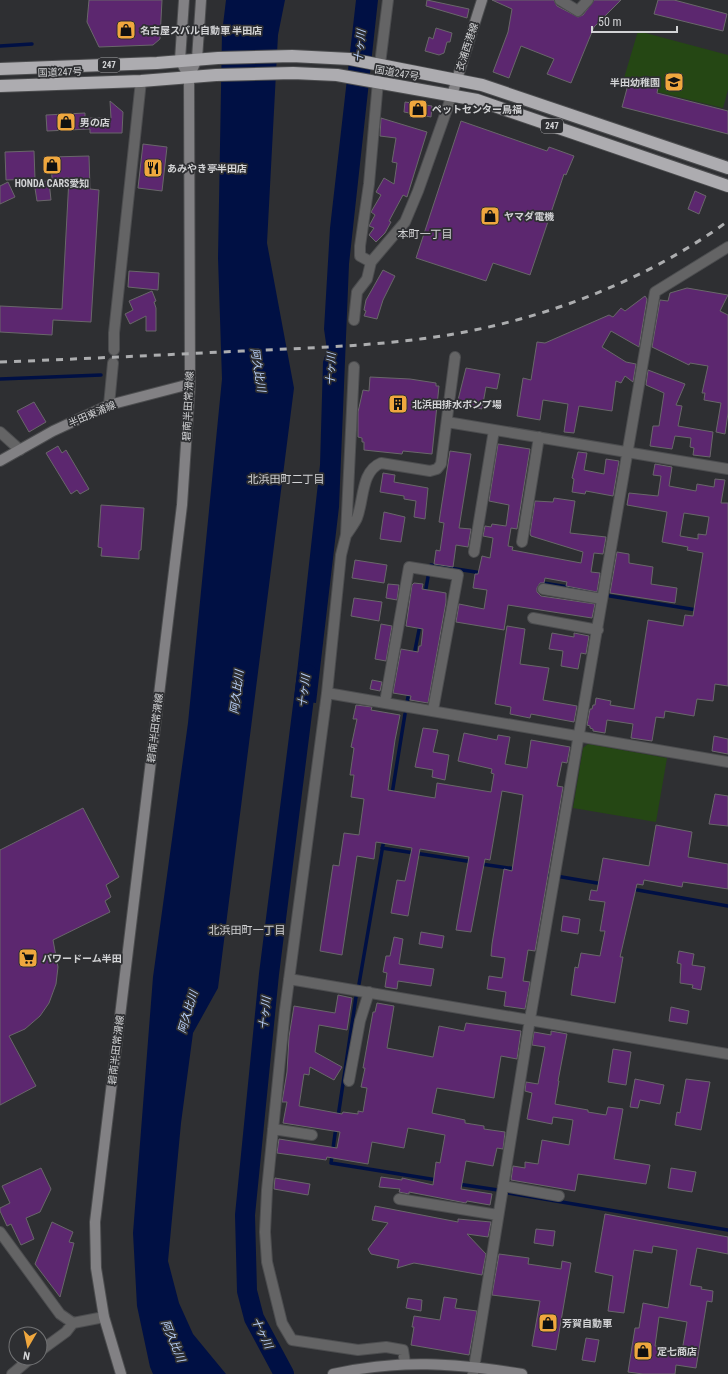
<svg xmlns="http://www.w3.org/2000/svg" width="728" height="1374" font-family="'Roboto Condensed','Noto Sans JP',sans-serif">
	<rect width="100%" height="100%" fill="#2e2f32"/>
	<path fill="#254714" d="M638 31 728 55V90L723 108 658 92 659 87 624 78Z
		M588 744 667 758 656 822 573 808 583 748Z"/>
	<path fill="#001044" d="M226 0H285L278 35 267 243 294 388 218 988 193 1033 181 1123 168 1261 179 1303 193 1334 226 1374H153L150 1367 137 1306 133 1233 153 977 188 723 222 379 218 258 222 33Z
		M356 0H378L349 264 339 507 316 703 294 700 320 465 323 362 327 350 324 329 330 228Z"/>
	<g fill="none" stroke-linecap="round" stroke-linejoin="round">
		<path stroke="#001044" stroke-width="3.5" d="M0 46 32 44
			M0 379 101 375
			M431 565 482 573
			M537 582 599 592V595
			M425 594 428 577
			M610 596 697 610
			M414 655 420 625
			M407 702 409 692
			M392 794 405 714
			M382 848 473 862
			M481 864 516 869
			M544 874 603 884
			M632 889 728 906
			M359 984 384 839
			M338 1117 356 997
			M336 1127 331 1163 437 1180
			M458 1184 498 1190
			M508 1193 728 1230"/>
		<path stroke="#001044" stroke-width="20" d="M284 1374 254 1318 247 1291 245 1215 269 974 307 674"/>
	</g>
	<path fill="#5c276f" stroke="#69676a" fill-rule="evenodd" d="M89 0H162L160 39 153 45 99 47 87 22Z
		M427 0 469 9 467 18 426 6Z
		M492 0H554L557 6 578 17 583 15 594 0H621L594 27 571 83 547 74 554 59 521 46 509 78 493 72 508 32 512 9Z
		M658 0H674L727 14 723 31 654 14Z
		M436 28 452 33 450 42H447L444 53 439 55 425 51 429 37 433 39Z
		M629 81 658 88 657 93 728 111V134L622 107Z
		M110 101 123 112 122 133H90V129L47 131 46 115 85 113V118H111Z
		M405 102 432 106 431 117 404 112Z
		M381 118 427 132 407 197 403 195 389 221 391 222 385 233 376 242 369 235 374 228 369 226 375 215 371 212 381 195 376 192 384 178 394 184 397 163 392 162 396 138 380 136Z
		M461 121 547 151 549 147 574 156 566 175 564 174 530 275 493 263 486 281 416 258Z
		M143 144 167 147 162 191 138 188Z
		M34 151 35 179 6 180 5 152Z
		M89 156 90 189 99 190 91 322 53 320 52 335 0 332V306L62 309 69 178 52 179 51 157Z
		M49 181 51 200 37 201 34 182Z
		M8 182 15 197 0 204V186Z
		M695 191 706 196 699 214 688 209Z
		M383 270 395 276 383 300 377 319 364 316 366 311 364 310 366 300Z
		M129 271 159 273 158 290 128 287Z
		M687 288 728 295 720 311 728 315V413L725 434 716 432 721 403 704 400 705 393H702L708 366 690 363 689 365 652 347 660 300 668 301 670 293Z
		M152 291 156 301 154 302 156 308V331H146V316L130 324 125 314 133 310 129 301Z
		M645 296 647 299 639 347 611 331 602 347 626 362 636 364 633 382 625 376 621 383 616 381 612 411 579 406 574 433 564 432 568 404 543 400 540 420 517 416 523 378 531 380 537 342 545 343 609 315 613 317 621 308 625 311Z
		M466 368 500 374 497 389 486 387 482 409 457 404Z
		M648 370 685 384 676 405 682 406 678 426 713 432 710 457 693 455 694 448 690 447 691 438 675 436 672 449 650 446 653 426H659L664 393 646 385Z
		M370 377 410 379 436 383V386H439L432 454 403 451 402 454 364 450V442H362V438L358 437V412L363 390 369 391Z
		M34 402 46 422 29 432 17 411Z
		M498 444 530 449 517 529 511 528 508 546 513 547 512 550 581 563 583 552 531 536 530 534 535 501 553 502 554 498 575 501 570 533 606 537 603 554 594 553 591 572 600 573 597 592 566 586 567 582 545 578 544 583H540L537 588V592L541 596 595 604 592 618 508 605 504 630 456 622 459 604 484 609 487 590 473 588 475 574H478L482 556 490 558 493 538 483 536 485 526 491 527 492 524 506 526 509 505 489 501Z
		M58 446 62 453 66 450 89 489 80 494 77 490 71 494 46 453Z
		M450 451 471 454 459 528 471 529 468 547 456 545 453 567 434 564 436 550 440 551 444 523 439 522Z
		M578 452 587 453 584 470 604 474 606 459 619 461 613 496 586 491 585 494 572 492 574 479 572 478Z
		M655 464 672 467 669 486 696 491 697 484 714 487 715 479 725 480 721 503H728V686L715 684 713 701 697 699 694 716 665 711 664 718 656 717 652 741 631 738 633 724 607 720 605 733 593 731V729L590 728V726L587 725 590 709H592L593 705H595L596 698 611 701 610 705 634 709 648 620 683 626 685 615 693 616 703 553 687 550 688 547 662 542 667 512 627 505 629 493 658 496 661 476 653 475ZM684 513 709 517 706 535 698 534V539L680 536Z
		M383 473 395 475 394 482 428 488 425 519 414 517 416 501 404 499V496L380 492Z
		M101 505 144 508 141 550 139 551V559L101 556 102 548 98 547Z
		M384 512 405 517 401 542 380 539Z
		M617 552 629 554V563L653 567 651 584 677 588 675 603 610 593Z
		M355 560 387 565 384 583 352 578Z
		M414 583 423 584 422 589 446 593V602L428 703 410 700 411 696 393 693 401 649 418 652 419 646H421L423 629 406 626 412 585Z
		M388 584 399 585 397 600 386 598Z
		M354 598 382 602 379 621 351 616Z
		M381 624 392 626 386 661 375 659Z
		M507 626 525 629 520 664 549 668 543 700 577 706 574 722 531 714 530 718 510 714 511 707 495 704Z
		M552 633 574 637V633L589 636 586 654 581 653 578 669 561 666 563 651 549 649Z
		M372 680 382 682 380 691 370 689Z
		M356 705 372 707 371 710 400 715 395 740 388 790 435 798 437 783 491 792 494 774 491 773 492 769 458 761 464 733 497 740 498 735 510 737 505 764 527 768 531 740 570 747 567 763 562 762 557 786 563 787 535 951 528 950 523 981 530 982 525 1009 504 1006 506 992 487 989 489 976 502 978 505 958 491 956 492 944 504 869 512 871 523 795 502 791 490 860 485 859 471 932 456 930 469 857 420 849 408 916 391 913 397 880 405 881 412 848 376 842 374 859 357 856 342 955 320 951 333 865 339 866 344 833 359 835 364 799 351 797 354 775H350L354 748 351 747 357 719H353Z
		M423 728 438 730 433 752 449 755 445 780 432 777 433 770 415 767Z
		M714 736 728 739V754L712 751Z
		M715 794 728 796V826L709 824Z
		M83 808 119 877 106 885 111 897 105 901 110 912 53 940 58 967 56 984 49 1003 40 1016 25 1029 9 1036 36 1086 0 1105V850Z
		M656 825 692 832 688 857 728 864V889L683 882 682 887 644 880 643 885 637 884 620 957H623L615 1003 571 995 575 967 578 968 581 953 600 956 605 931H600L605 902 589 900 591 890 597 891 603 858 649 866Z
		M563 916 580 919 578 934 561 931Z
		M421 932 444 936 442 948 419 944Z
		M394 937 403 939 399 964 434 969 431 986 398 981 397 989 385 987 387 973 383 972 386 956H390Z
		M679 951 694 954 692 965 705 967 701 990 692 988 693 985 680 983 681 964 677 963Z
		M338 995 352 998 347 1030 319 1025 315 1052 342 1067 334 1080 310 1067 309 1075 304 1074 299 1106 342 1114 343 1112 358 1114V1111L363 1112 367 1088 361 1087 365 1068H363L373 1012H375L377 1003 394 1006 387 1048 433 1057 439 1026 464 1031 466 1023 521 1031 517 1059 501 1056 494 1098 437 1088 432 1113 465 1120V1123L484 1126V1129L505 1132 503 1149 497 1148 493 1166 466 1161 461 1189 492 1194 490 1205 467 1201 466 1203 409 1192V1194L399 1192 400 1189 379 1187 381 1177 402 1180V1178L433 1185 436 1162 440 1163 445 1135 408 1128 404 1148 372 1142 368 1164 327 1157 326 1160 277 1153 279 1139 337 1148 340 1132 283 1123 287 1102H282L287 1072 289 1037 294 1006 335 1013Z
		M671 1007 689 1011 687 1024 669 1021Z
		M551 1031 567 1034 558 1081H559L555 1104 588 1110V1112L606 1115 608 1107 623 1109 614 1159 650 1165 646 1184 578 1174 575 1191 511 1180 513 1166 525 1168V1162L538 1164 542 1140 569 1145 573 1120 553 1117 552 1124 527 1119 532 1093 525 1091 526 1082 538 1084 545 1047 532 1045 534 1032 551 1035Z
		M613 1049 631 1052 626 1085 608 1082Z
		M635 1079 664 1085 660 1104 640 1100 638 1108 630 1107Z
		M686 1079 710 1082 701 1130 675 1125 677 1112 680 1113Z
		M41 1168 51 1189 40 1212 26 1218 34 1239 21 1245 11 1224 7 1226 0 1211V1208L10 1203 2 1186Z
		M671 1168 696 1172 692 1192 668 1188Z
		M275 1178 310 1184 308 1195 274 1189Z
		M375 1206 458 1222V1219L491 1222 488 1237 467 1234 486 1254 482 1275 414 1263 397 1268 399 1260 371 1254 368 1249 388 1223 372 1220Z
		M605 1214 728 1237V1254L697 1248 690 1285 702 1287 701 1289 713 1291 712 1302 707 1301 696 1368 676 1365 675 1374H643L628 1372 635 1328H639L643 1303 668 1308 677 1250 653 1246 652 1253 634 1250 624 1313 608 1311 613 1276 595 1272ZM659 1317 687 1322 682 1351 655 1346Z
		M52 1222 73 1232 69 1242 74 1243 60 1297 35 1264Z
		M536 1229 555 1231 553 1246 534 1243Z
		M499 1254 529 1258 528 1264 561 1269 562 1261 571 1263 556 1350 532 1346 540 1301 492 1295Z
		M444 1297 457 1299 455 1308 477 1311 469 1355 411 1345 414 1327H412L414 1316 440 1320Z
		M408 1298 422 1300 421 1311 406 1308Z
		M586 1338 599 1340 595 1362 582 1360Z"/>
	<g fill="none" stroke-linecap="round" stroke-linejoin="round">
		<defs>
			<path id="street" d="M560 0 578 11 588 0
				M380 64 388 0
				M371 262 360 256V246L369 184 378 81
				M354 320 357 292 367 279 371 262 405 222 418 191 452 95
				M114 350V333L141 81
				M354 367 346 535 341 555 327 693 285 1010 267 1190 265 1232 267 1262 282 1323 292 1340 358 1350 386 1347 403 1350 405 1363
				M109 405 113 363
				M447 422 728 469
				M0 432 20 450
				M347 534C350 529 355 523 357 518 364 500 361 471 381 463L430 471 437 469 441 464 455 357
				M522 542 539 437
				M474 552 494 430
				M543 589 602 599
				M533 618 598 630
				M327 693 728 762
				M385 702 409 567 458 575 433 710
				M289 979 728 1054
				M349 1081 360 1021 369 992
				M273 1129 312 1135
				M503 1186 559 1196
				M399 1199 498 1215
				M0 1232 60 1314 73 1323 104 1317
				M40 1351 66 1332 73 1323
				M12 1374 31 1358
				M473 1374 530 1019 655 292 728 247"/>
			<path id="secondary" d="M184 0 180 60 189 77
				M452 95 482 0
				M0 461 53 431 109 405 190 384
				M121 1374 104 1317 96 1268 95 1222 182 505 190 384 189 77 197 59 201 0
				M333 1374C399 1359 455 1363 522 1374"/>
			<path id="highway" d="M0 69 157 63 218 58 292 56 350 59 482 85 728 168
				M0 86 141 81 216 75 293 73 337 75 477 100 728 186"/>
		</defs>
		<use href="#street" stroke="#4c4d4f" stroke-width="12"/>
		<use href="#secondary" stroke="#4c4d4f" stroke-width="12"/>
		<use href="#highway" stroke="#4c4d4f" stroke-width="14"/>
		<use href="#street" stroke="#646465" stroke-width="10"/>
		<use href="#secondary" stroke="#828184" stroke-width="10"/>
		<use href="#highway" stroke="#adacb0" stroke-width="12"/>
		<path stroke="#acadaf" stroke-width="3" stroke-dasharray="7 7" stroke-linecap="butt" d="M0 362C81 359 161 355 242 351 309 348 376 346 442 336 543 320 646 281 728 221"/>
	</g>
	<defs>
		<symbol id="shop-square" viewBox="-11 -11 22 22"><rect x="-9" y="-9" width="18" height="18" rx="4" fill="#efa73e" stroke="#2e2f32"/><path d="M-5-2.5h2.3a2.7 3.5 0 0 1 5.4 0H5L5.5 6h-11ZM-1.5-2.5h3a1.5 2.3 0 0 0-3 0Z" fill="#111"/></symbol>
		<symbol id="school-square" viewBox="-11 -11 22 22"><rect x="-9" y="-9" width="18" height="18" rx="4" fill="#efa73e" stroke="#2e2f32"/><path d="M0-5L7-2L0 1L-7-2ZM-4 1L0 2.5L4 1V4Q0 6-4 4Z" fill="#111"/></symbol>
		<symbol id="restaurant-square" viewBox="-11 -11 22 22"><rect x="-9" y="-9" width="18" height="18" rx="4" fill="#efa73e" stroke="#2e2f32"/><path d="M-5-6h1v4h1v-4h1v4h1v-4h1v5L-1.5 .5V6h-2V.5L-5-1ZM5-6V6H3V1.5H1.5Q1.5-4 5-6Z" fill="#111"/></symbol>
		<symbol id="building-square" viewBox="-11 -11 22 22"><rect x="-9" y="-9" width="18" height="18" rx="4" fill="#efa73e" stroke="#2e2f32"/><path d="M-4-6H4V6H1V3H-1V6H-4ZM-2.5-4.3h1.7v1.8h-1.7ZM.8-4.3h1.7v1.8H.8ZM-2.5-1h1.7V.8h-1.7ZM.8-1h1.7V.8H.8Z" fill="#111"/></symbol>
		<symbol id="supermarket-square" viewBox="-11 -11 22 22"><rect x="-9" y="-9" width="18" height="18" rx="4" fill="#efa73e" stroke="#2e2f32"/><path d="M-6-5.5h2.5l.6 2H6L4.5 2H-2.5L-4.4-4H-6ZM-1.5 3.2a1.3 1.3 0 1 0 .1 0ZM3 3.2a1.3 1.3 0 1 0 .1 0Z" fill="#111"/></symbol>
	</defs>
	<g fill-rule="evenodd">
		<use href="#shop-square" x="115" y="19" width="22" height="22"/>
		<use href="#school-square" x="663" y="71" width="22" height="22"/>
		<use href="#shop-square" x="407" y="98" width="22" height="22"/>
		<use href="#shop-square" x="55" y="111" width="22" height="22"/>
		<use href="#shop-square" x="41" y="154" width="22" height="22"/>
		<use href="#restaurant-square" x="142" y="157" width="22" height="22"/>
		<use href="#shop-square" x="479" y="205" width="22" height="22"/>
		<use href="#building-square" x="387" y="393" width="22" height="22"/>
		<use href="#supermarket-square" x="17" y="947" width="22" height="22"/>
		<use href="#shop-square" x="537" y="1312" width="22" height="22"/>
		<use href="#shop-square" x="632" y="1340" width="22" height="22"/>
	</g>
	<g text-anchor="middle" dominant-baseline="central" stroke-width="3.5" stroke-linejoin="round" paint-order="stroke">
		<g fill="#2e2f32" stroke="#a1a2a4" stroke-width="1">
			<rect x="98" y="58" width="22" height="14" rx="3"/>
			<rect x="541" y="119" width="22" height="14" rx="3"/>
		</g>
		<g font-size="9" font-weight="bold" fill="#d2d3d5">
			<text x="109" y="65">247</text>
			<text x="552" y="126">247</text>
		</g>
		<g font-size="10" font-weight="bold" fill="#d2d3d5" stroke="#2e2f32" text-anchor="start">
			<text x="140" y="30">名古屋スバル自動車 半田店</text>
			<text x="660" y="82" text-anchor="end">半田幼稚園</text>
			<text x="432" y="109">ペットセンター鳥福</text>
			<text x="80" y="122">男の店</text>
			<text x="167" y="168">あみやき亭半田店</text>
			<text x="52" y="183" text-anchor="middle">HONDA CARS愛知</text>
			<text x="504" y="216">ヤマダ電機</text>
			<text x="412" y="404">北浜田排水ポンプ場</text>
			<text x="42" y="958">パワードーム半田</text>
			<text x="562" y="1323">芳賀自動車</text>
			<text x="657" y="1351">定七商店</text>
		</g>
		<g font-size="10" fill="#d2d3d5" stroke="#2e2f32">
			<text transform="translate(467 47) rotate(-72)">衣浦西港線</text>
			<text transform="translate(60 72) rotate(-2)">国道247号</text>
			<text transform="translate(397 73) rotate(10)">国道247号</text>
			<text transform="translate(188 406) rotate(-87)">碧南半田常滑線</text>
			<text transform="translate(92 414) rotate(-23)">半田東浦線</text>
			<text transform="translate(155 728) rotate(-83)">碧南半田常滑線</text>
			<text transform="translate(116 1050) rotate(-83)">碧南半田常滑線</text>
		</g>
		<g font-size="11" font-style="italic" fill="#bad2fb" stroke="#2e2f32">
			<text transform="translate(360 46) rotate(-84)">十ヶ川</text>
			<text transform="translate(331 369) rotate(-88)">十ヶ川</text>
			<text transform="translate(258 370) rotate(81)">阿久比川</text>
			<text transform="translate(304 691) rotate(-83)">十ヶ川</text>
			<text transform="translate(237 692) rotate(-83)">阿久比川</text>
			<text transform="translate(188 1012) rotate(-74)">阿久比川</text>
			<text transform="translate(265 1013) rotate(-84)">十ヶ川</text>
			<text transform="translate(262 1333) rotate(64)">十ヶ川</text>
			<text transform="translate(173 1341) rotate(67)">阿久比川</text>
		</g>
		<g font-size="11" fill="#d2d3d5" stroke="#2e2f32">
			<text x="425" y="234">本町一丁目</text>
			<text x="286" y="479">北浜田町二丁目</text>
			<text x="247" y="930">北浜田町一丁目</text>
		</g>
	</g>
	<g transform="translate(28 1346) rotate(189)"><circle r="19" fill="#2e2f32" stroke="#707173"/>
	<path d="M0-3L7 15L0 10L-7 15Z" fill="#efa73e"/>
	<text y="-6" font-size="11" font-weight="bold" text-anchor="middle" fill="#d2d3d5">N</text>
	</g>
	<path d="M592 26v6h85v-6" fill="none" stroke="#d2d3d5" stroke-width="2"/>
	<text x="598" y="26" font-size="12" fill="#d2d3d5" stroke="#2e2f32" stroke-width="3" paint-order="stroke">50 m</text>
</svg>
